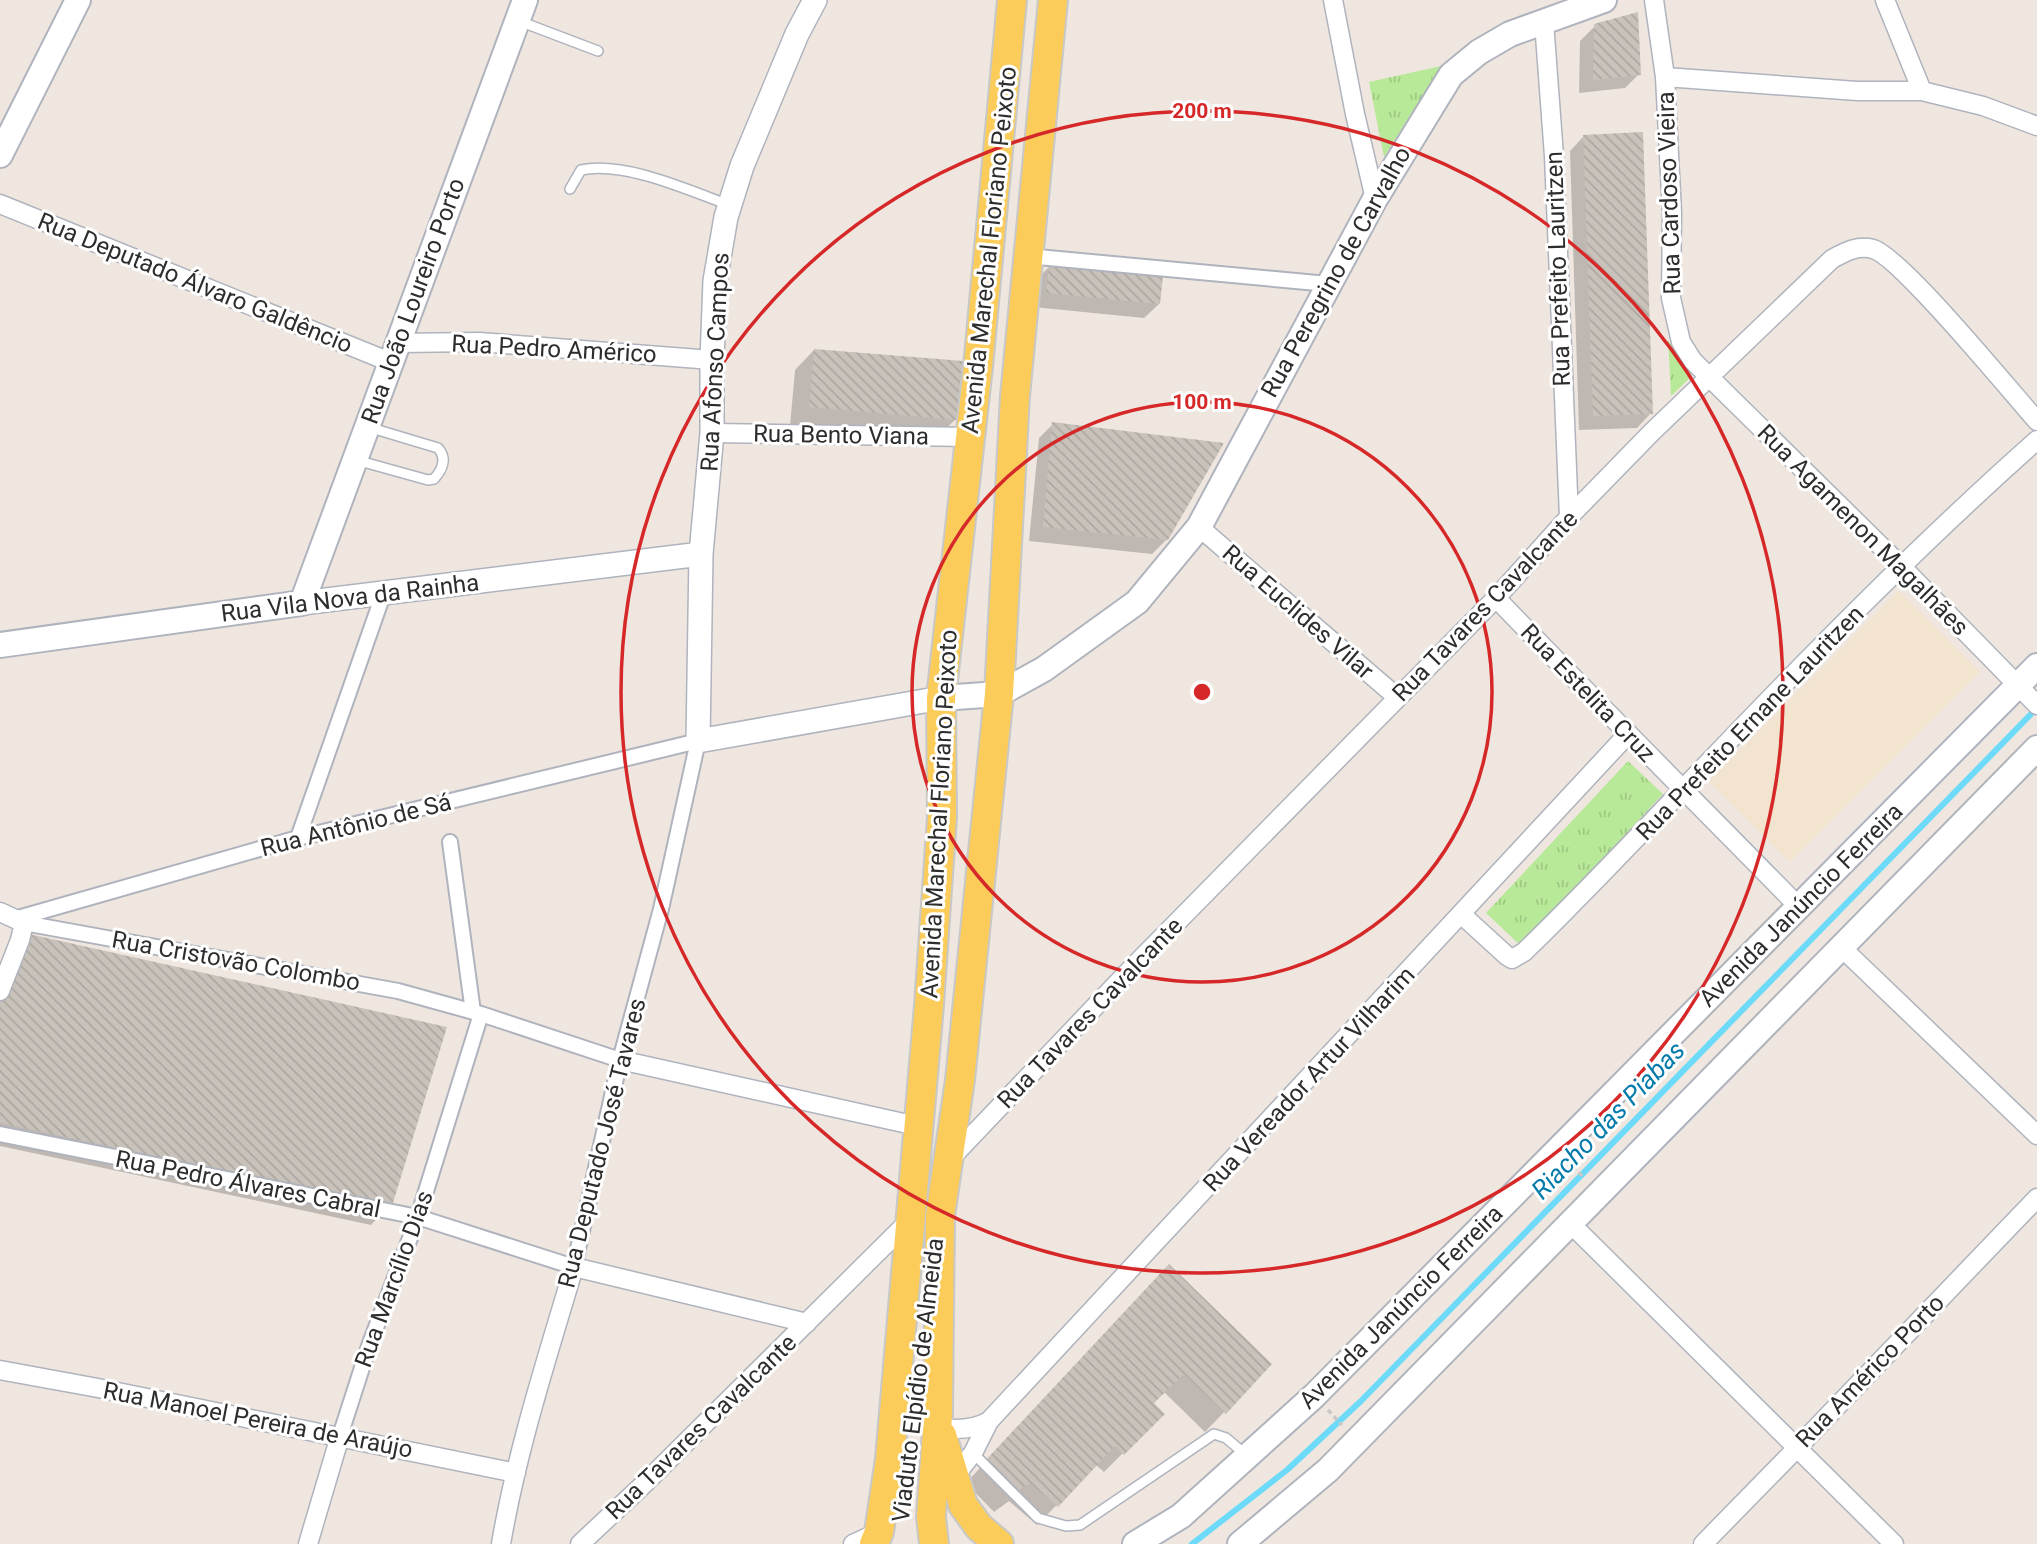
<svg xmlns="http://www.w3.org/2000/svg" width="2037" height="1544" font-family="Roboto,sans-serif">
	<defs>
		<pattern id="grass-tufts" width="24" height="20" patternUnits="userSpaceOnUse" patternTransform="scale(1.75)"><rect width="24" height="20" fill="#b8e998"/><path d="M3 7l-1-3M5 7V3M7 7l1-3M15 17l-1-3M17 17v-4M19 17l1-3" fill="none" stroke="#9ec883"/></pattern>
		<pattern id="building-back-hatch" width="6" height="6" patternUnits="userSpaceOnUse" patternTransform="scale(1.75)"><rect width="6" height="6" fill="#c8c2ba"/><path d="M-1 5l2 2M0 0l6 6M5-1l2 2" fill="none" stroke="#aca7a0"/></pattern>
	</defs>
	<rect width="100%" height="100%" fill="#efe7df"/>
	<path fill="#f2e4ce" d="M1899 591 1980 672 1790 862 1709 781Z"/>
	<path fill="url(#grass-tufts)" d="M1441 66 1384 157 1369 82Z
		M1668 340 1692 376 1671 396Z
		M1628 761 1663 794 1521 946 1486 913Z"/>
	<path fill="#0003" d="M1595 26 1639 74 1625 88 1579 93 1580 41Z
		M1584 136 1651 413 1637 428 1579 430 1570 151Z
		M1050 266 1159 304 1144 318 1033 307 1035 281Z
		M814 350 956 419 936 438 790 426 795 370Z
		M1053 424 1167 539 1152 554 1029 541 1039 438Z
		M0 979 390 1205 371 1225 0 1146Z
		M1150 1285 1270 1364 1205 1432 1164 1392 1152 1403 1162 1414 1104 1472 1096 1465 1037 1525 1009 1501 994 1512 966 1483Z"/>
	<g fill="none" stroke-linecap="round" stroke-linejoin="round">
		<path stroke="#6cdaf8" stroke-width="6" d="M1192 1544 1287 1470 1361 1401 2037 708"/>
	</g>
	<path fill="url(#building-back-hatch)" d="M1638 12 1641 75 1593 80 1594 24Z
		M1643 132 1653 414 1593 416 1583 135Z
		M1049 265 1163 276 1160 304 1046 293Z
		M814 349 963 361 957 420 809 407Z
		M1052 422 1224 443 1168 540 1043 527Z
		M29 934 447 1027 392 1206 0 1123V1003Z
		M1169 1264 1272 1364 1226 1414 1184 1374 1154 1403 1165 1414 1124 1455 1115 1446 1058 1507 1030 1483 1014 1494 984 1462Z"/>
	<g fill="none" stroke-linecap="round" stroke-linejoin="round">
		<defs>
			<path id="service" d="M519 21 598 51
				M570 189 581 170C625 161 688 190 729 205
				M356 460 428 480 434 479C443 469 447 458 438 448L368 427
				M973 1453 1038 1518 1066 1526 1080 1525 1214 1434 1226 1438 1245 1454"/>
			<path id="pedestrian" d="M1027 256 1328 284
				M298 838 384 592
				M450 842 473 1012
				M24 923 398 991 481 1014 620 1060
				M0 1134 418 1217 574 1267 620 1060 661 909 698 741 298 838 18 918
				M340 1436 369 1346 418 1217 481 1014"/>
			<path id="minor" d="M1333 0 1355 114 1375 199
				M1654 0 1665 77 1672 213 1671 298 1681 342 1693 361 1902 567 2037 705
				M1885 0 1922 91
				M1544 22 1554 156 1569 517
				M1665 77 1857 91H1922L1983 106 2037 126
				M0 204 390 362
				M397 343 479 342 712 360
				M712 433 971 437
				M1199 527 1398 698
				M1496 598C1596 702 1698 804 1800 908
				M0 912 24 923 20 940 0 991
				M1461 914 1507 956 1512 959 1524 952C1586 892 1645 829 1705 766 1812 654 1921 543 2037 440
				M1841 947 2037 1135
				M620 1060 917 1126
				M950 1159 1126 974 1496 598 1569 517 1652 432 1832 259C1845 252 1857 245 1873 249 1901 257 2011 392 2037 421
				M1571 1224 1894 1544
				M0 1370 98 1388 516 1473
				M940 1428C957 1430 974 1430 989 1421
				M954 1477 973 1453 989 1421 1627 735
				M308 1544 340 1436
				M501 1544C517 1450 547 1358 574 1267L807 1323
				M580 1544 644 1484 910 1220
				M853 1544 879 1532
				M1703 1544 1796 1449 2037 1198"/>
			<path id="tertiary" d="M815 0 797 34 742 166 726 217 715 281 712 360V433L701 554 698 741 941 698
				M302 603 701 554"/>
			<path id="secondary" d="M0 155 78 0
				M0 645 302 603 525 0
				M941 698 999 694 1044 669 1137 602 1199 527 1375 199 1451 75 1479 52 1510 34 1604 0
				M1135 1544 1181 1516 1314 1396 2037 666
				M1240 1544 1328 1470 2037 748"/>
			<path id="primary" d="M942 1435 963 1505 979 1527 999 1544
				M874 1544 879 1532 890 1459 929 1005 942 817 941 698 978 367 1012 0
				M934 1544 931 1517 938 1415 940 1216 960 1080 999 694 1015 396 1053 0"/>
		</defs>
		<use href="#service" stroke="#afb3bd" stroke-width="12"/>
		<use href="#pedestrian" stroke="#afb3bd" stroke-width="18"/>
		<use href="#minor" stroke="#afb3bd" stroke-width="21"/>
		<use href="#tertiary" stroke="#afb3bd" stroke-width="26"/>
		<use href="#secondary" stroke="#afb3bd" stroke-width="28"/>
		<use href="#primary" stroke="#c8c8c8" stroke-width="32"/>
		<path stroke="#c8c8c8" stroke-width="3.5" stroke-dasharray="5 3.5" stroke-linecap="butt" d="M1572 1167 1585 1178
			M1328 1410 1342 1425"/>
		<use href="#service" stroke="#fff" stroke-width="9"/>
		<use href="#pedestrian" stroke="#fff" stroke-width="14"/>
		<use href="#minor" stroke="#fff" stroke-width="18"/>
		<use href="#tertiary" stroke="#fff" stroke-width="23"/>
		<use href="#secondary" stroke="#fff" stroke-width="24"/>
		<use href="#primary" stroke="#fbcc59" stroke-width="28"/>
	</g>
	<g fill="none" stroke="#d62828" stroke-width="3.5">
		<circle cx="1202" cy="692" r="290"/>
		<circle cx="1202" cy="692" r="581"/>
	</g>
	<g text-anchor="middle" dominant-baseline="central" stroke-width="6" stroke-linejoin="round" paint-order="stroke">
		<g font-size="24" fill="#2d2d2d" stroke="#fff">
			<text transform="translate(1669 193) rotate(-92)">Rua Cardoso Vieira</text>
			<text transform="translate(989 250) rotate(-84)">Avenida Marechal Floriano Peixoto</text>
			<text transform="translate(1558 269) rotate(-92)">Rua Prefeito Lauritzen</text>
			<text transform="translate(1336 272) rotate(-61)">Rua Peregrino de Carvalho</text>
			<text transform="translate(195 283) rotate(22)">Rua Deputado Álvaro Galdêncio</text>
			<text transform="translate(413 301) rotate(-70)">Rua João Loureiro Porto</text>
			<text transform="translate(554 349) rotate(3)">Rua Pedro Américo</text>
			<text transform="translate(715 362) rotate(-87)">Rua Afonso Campos</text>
			<text transform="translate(841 435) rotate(1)">Rua Bento Viana</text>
			<text transform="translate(1863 530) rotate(45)">Rua Agamenon Magalhães</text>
			<text transform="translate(350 598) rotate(-7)">Rua Vila Nova da Rainha</text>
			<text transform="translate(1485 606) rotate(-46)">Rua Tavares Cavalcante</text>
			<text transform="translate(1298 612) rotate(41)">Rua Euclides Vilar</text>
			<text transform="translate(1588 693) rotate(46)">Rua Estelita Cruz</text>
			<text transform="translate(1750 723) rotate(-46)">Rua Prefeito Ernane Lauritzen</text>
			<text transform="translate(939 814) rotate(-87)">Avenida Marechal Floriano Peixoto</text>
			<text transform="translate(356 825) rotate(-14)">Rua Antônio de Sá</text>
			<text transform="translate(1801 905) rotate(-45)">Avenida Janúncio Ferreira</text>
			<text transform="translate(236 961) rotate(10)">Rua Cristovão Colombo</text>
			<text transform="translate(1090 1013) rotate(-46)">Rua Tavares Cavalcante</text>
			<text transform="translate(1309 1079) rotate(-47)">Rua Vereador Artur Vilharim</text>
			<text transform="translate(602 1143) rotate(-76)">Rua Deputado José Tavares</text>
			<text transform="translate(248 1184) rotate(11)">Rua Pedro Álvares Cabral</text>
			<text transform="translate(394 1279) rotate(-70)">Rua Marcílio Dias</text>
			<text transform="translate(1401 1307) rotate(-45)">Avenida Janúncio Ferreira</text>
			<text transform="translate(1870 1371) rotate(-46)">Rua Américo Porto</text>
			<text transform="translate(918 1380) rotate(-83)">Viaduto Elpídio de Almeida</text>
			<text transform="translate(258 1420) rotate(11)">Rua Manoel Pereira de Araújo</text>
			<text transform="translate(701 1427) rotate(-44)">Rua Tavares Cavalcante</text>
		</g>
		<g font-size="26" font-style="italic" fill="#047bab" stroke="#fff">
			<text transform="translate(1608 1120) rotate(-46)">Riacho das Piabas</text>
		</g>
	</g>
	<circle cx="1202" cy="692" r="10" fill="#d62828" stroke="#fff" stroke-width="3.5"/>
	<g font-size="21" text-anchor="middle" font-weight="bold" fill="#d62828" stroke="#fff" stroke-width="6" stroke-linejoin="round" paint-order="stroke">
		<text x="1202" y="118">200 m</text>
		<text x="1202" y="409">100 m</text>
	</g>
</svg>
